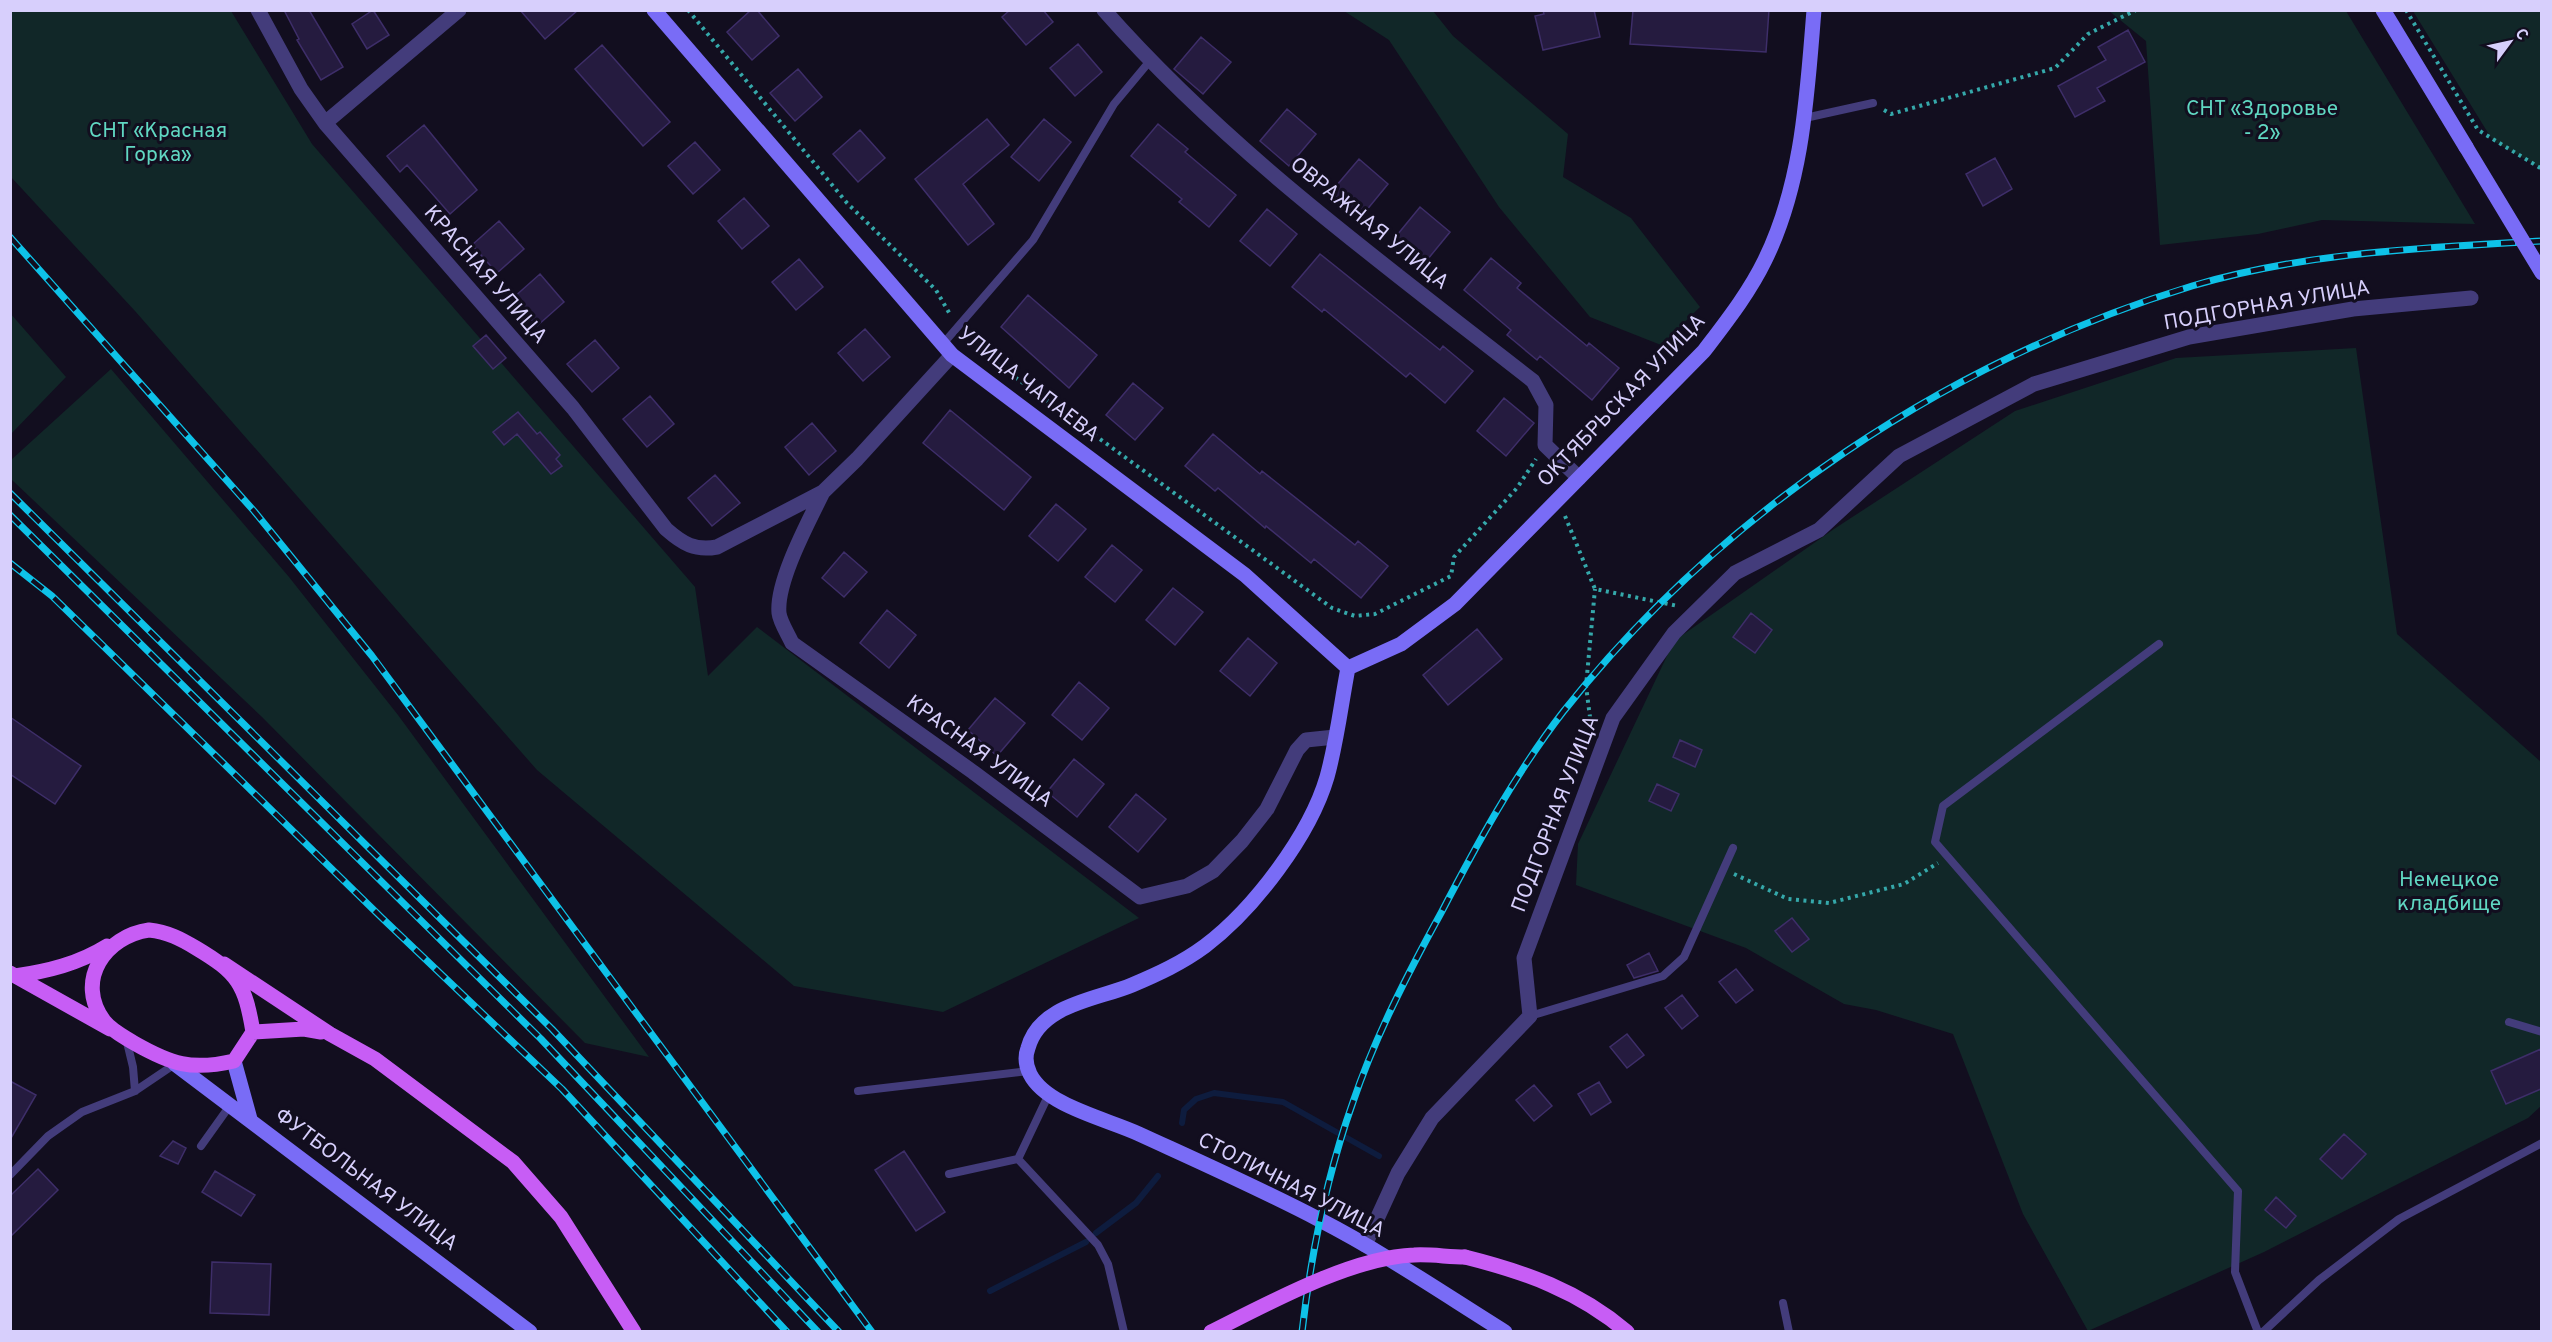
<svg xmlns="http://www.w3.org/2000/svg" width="2552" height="1342" font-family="Overpass,sans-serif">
	<rect width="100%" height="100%" fill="#120e1f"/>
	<path fill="#112728" d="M11 11H231L312 144 695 587 708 676 757 627 1139 918 943 1012 794 986 537 770 135 311 11 177Z
		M1344 11H1433L1453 36 1568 134 1563 177 1631 218 1700 307 1661 345 1590 317 1499 207 1389 40Z
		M2109 11H2346L2475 224 2322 220 2258 234 2160 245 2146 41Z
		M2413 11H2541V168L2493 141Z
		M10 313 66 377 11 434H10Z
		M2356 348 2397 634 2541 762V1106L2528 1118 2264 1252 2088 1331 2023 1214 1953 1034 1876 1010 1844 1004 1746 948 1576 885 1578 844 1674 641 1834 529 2015 411 2176 358Z
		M111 369 289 577 398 715 649 1057 585 1043 262 717 11 479V460Z"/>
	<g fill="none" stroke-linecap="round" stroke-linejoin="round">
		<path stroke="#0e1c3e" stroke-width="6" d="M1182 1123 1184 1110 1196 1099 1214 1093 1283 1102 1379 1156
			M1096 1233 1136 1203 1158 1176
			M990 1291 1086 1242"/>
	</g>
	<path fill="#251b3f" stroke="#3e2e69" stroke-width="1.5" d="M284 10H309L343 67 321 80 297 40 299 39Z
		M373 10 389 35 367 49 352 24Z
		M520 10H578L545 39Z
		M751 10H757L779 36 752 60 727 32Z
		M1010 10H1043L1053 22 1026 45 1002 17Z
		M1543 10H1594L1600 37 1543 50 1535 16 1544 14Z
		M1633 10H1769L1766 52 1630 44Z
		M2128 30 2145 62 2097 88 2105 101 2075 117 2058 86 2106 60 2098 47Z
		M1201 37 1231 62 1203 94 1174 69Z
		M1078 44 1102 72 1075 96 1050 68Z
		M602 45 670 122 643 146 575 69Z
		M798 69 822 97 795 121 770 93Z
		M1287 109 1316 134 1289 166 1260 141Z
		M987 119 1009 145 963 184 994 224 968 245 915 179Z
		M1044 119 1071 142 1039 181 1011 157Z
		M1158 124 1188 149 1185 152 1236 195 1209 227 1179 202 1182 199 1131 156Z
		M424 125 477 190 450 214 407 165 400 172 387 156Z
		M860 130 885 158 858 182 833 154Z
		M695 142 720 170 693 194 668 166Z
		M1995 158 2012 189 1983 206 1966 174Z
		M1359 159 1388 184 1361 217 1331 192Z
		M744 198 769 226 742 249 718 221Z
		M1420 207 1450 232 1423 265 1393 240Z
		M1267 209 1297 234 1270 266 1240 241Z
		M499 221 524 249 497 273 472 245Z
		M1320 254 1440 350 1443 346 1473 371 1445 403 1410 373 1406 377 1324 309 1322 312 1292 287Z
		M1491 258 1521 283 1517 288 1587 346 1589 343 1619 368 1592 400 1540 356 1537 360 1507 335 1511 330 1464 290Z
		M799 259 823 287 796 310 772 282Z
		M540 274 564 302 537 326 513 298Z
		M1028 295 1097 355 1069 388 1001 327Z
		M865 329 890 357 863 381 838 353Z
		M486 335 506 358 493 369 473 346Z
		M595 340 619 368 592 392 567 364Z
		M1133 383 1163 408 1135 440 1106 415Z
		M650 396 674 424 647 447 623 419Z
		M1504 398 1534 423 1506 456 1477 431Z
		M950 410 1031 477 1004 510 923 443Z
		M518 412 537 434 540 432 560 455 556 459 562 466 551 474 517 434 504 445 493 432Z
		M812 423 836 451 809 475 785 447Z
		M1213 434 1260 474 1262 471 1355 545 1358 541 1388 566 1361 598 1314 559 1311 563 1266 526 1265 528 1218 488 1215 491 1185 466Z
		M715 475 740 503 712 526 688 498Z
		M1056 504 1086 529 1058 561 1029 536Z
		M1112 545 1142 570 1115 602 1085 577Z
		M844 552 867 572 844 597 822 578Z
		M1173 588 1203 612 1175 645 1146 620Z
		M887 610 916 635 889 668 860 643Z
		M1751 613 1772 630 1755 653 1733 637Z
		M1477 629 1502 659 1448 705 1423 675Z
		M1248 638 1277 663 1250 696 1220 671Z
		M1079 682 1109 708 1082 740 1052 715Z
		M995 698 1025 723 997 756 968 730Z
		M10 717 81 766 55 804 10 774Z
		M1680 740 1702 750 1695 767 1673 757Z
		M1074 759 1104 784 1077 817 1047 792Z
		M1657 784 1679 794 1671 811 1649 801Z
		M1136 794 1166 819 1138 852 1109 827Z
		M1792 918 1809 939 1792 952 1775 931Z
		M1649 953 1658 971 1634 978 1627 965Z
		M1736 969 1753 990 1736 1003 1719 982Z
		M1682 995 1698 1016 1682 1029 1665 1008Z
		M1627 1034 1644 1055 1627 1068 1610 1047Z
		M2541 1049V1089L2506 1104 2491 1071Z
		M10 1081 36 1095 10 1140Z
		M1599 1082 1611 1102 1591 1115 1578 1094Z
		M1534 1085 1552 1106 1534 1121 1516 1100Z
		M2344 1134 2366 1154 2342 1179 2320 1159Z
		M173 1141 186 1148 178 1164 160 1156Z
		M904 1151 945 1212 916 1231 875 1170Z
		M38 1169 58 1190 10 1237V1196Z
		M215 1171 255 1195 241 1216 202 1192Z
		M2276 1197 2296 1216 2286 1228 2265 1210Z
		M212 1262 271 1264 269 1315 210 1313Z"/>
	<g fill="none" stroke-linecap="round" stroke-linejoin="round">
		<path stroke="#35a8aa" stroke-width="4" stroke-dasharray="3 4.5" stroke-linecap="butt" d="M688 10 847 203 936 290 951 316
			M2406 10 2478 130 2542 169
			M1884 110 1891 114 2055 68 2088 34 2136 10
			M997 364 1332 608 1355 616 1375 614 1451 576 1454 557 1517 488 1536 459
			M1565 516 1595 589 1678 606
			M1591 725 1586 686 1595 589
			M1734 874 1788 899 1829 903 1904 884 1938 863"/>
		<path stroke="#433c7b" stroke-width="8" d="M1805 118 1873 103
			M942 345 1033 240 1114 104 1149 62
			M2159 644 1943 806 1935 842 2238 1191 2235 1272 2258 1332
			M1530 1016 1663 976 1684 957 1733 848
			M2509 1022 2542 1032
			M126 1038 133 1067 135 1091
			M858 1091 1028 1071
			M201 1146 231 1104
			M1018 1159 1048 1096
			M949 1174 1018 1159 1098 1245 1108 1264 1124 1332
			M10 1175 48 1136 82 1112 135 1091 175 1064
			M1783 1303 1789 1332
			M2263 1332 2319 1280 2399 1219 2542 1143"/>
		<path stroke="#433c7b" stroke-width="15" d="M258 10 301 89 325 123 573 408 666 529C683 544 695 551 717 547L823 492 857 459 952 355
			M1104 10C1229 152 1385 265 1533 381L1546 405 1545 445 1579 478
			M325 123 459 10
			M823 492C809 521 776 581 779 613 780 622 788 634 792 643L973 772 1140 897 1187 886 1213 871 1242 841 1267 809 1297 750 1306 740 1335 737
			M1365 1245 1398 1173 1432 1118 1530 1016 1524 958 1613 718 1674 633 1735 573 1819 530 1899 456 2034 384 2189 337 2353 309 2471 298"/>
		<path stroke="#796cf6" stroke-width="15" d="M654 10 952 355 1245 575 1348 668
			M2383 10 2466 147
			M1348 668C1341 704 1337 741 1327 777 1310 835 1254 909 1205 946 1182 963 1158 974 1132 985 1096 1000 1040 1004 1028 1048 1025 1056 1026 1066 1030 1074 1046 1106 1107 1119 1139 1134 1200 1162 1261 1189 1320 1220 1384 1253 1444 1294 1505 1332
			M1348 668 1401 644 1455 604 1704 351C1726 322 1749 293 1765 260 1803 182 1807 95 1814 10
			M234 1061 250 1119
			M175 1064 530 1332"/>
		<path stroke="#c75df5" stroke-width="15" d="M149 930C168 932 181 939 196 948 238 973 245 984 253 1032L234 1061C191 1071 171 1064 134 1043 123 1036 112 1031 104 1021 74 980 106 936 149 930Z
			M224 964 330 1034 375 1059 513 1162 561 1217 634 1332
			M10 973 110 1029
			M15 976C48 971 78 964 107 946
			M253 1032 304 1029 321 1032
			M1465 1257C1525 1272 1579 1291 1627 1332"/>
		<defs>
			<path id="rail" d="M10 237 254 511 372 656 872 1332
				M10 493 552 1029 839 1332
				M10 515 541 1039 818 1332
				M10 563 52 596 382 918 562 1089 787 1332
				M1302 1332C1311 1254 1327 1175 1353 1102 1375 1037 1408 973 1441 913 1477 844 1515 774 1563 712 1721 512 1949 360 2192 286 2306 252 2424 248 2542 241"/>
		</defs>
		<use href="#rail" stroke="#0ec2e8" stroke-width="7"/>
		<use href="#rail" stroke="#120e1f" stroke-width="4.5" stroke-dasharray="14" stroke-linecap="butt"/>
		<path stroke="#796cf6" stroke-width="15" d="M2466 147 2542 273"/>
		<path stroke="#c75df5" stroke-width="15" d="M1211 1332C1267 1304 1352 1257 1414 1255 1431 1254 1448 1257 1465 1257"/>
	</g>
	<g text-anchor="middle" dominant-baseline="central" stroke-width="6" stroke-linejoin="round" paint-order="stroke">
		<g font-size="21" fill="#60d7c2" stroke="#120e1f">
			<text x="2262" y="109">СНТ «Здоровье<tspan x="2262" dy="24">- 2»</tspan></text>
			<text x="158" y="131">СНТ «Красная<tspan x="158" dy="24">Горка»</tspan></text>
			<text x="2449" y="880">Немецкое<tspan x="2449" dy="24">кладбище</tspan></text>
		</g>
		<g font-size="21" fill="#d7cffc" stroke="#120e1f">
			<text transform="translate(1369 224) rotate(39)">ОВРАЖНАЯ УЛИЦА</text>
			<text transform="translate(485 275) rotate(49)">КРАСНАЯ УЛИЦА</text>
			<text transform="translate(2267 306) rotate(-10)">ПОДГОРНАЯ УЛИЦА</text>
			<text transform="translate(1028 385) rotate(38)">УЛИЦА ЧАПАЕВА</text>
			<text transform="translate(1622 401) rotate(-46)">ОКТЯБРЬСКАЯ УЛИЦА</text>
			<text transform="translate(979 752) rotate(36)">КРАСНАЯ УЛИЦА</text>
			<text transform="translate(1556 814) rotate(-69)">ПОДГОРНАЯ УЛИЦА</text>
			<text transform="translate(366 1180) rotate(37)">ФУТБОЛЬНАЯ УЛИЦА</text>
			<text transform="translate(1291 1186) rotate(27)">СТОЛИЧНАЯ УЛИЦА</text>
		</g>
	</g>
	<rect width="2552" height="1342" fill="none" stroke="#d7cffc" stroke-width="24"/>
	<g transform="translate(2510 42) rotate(57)" stroke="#120e1f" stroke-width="4.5" paint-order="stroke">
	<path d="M0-4.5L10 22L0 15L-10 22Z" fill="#d7cffc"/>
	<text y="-9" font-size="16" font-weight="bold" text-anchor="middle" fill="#d7cffc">С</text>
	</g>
</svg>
